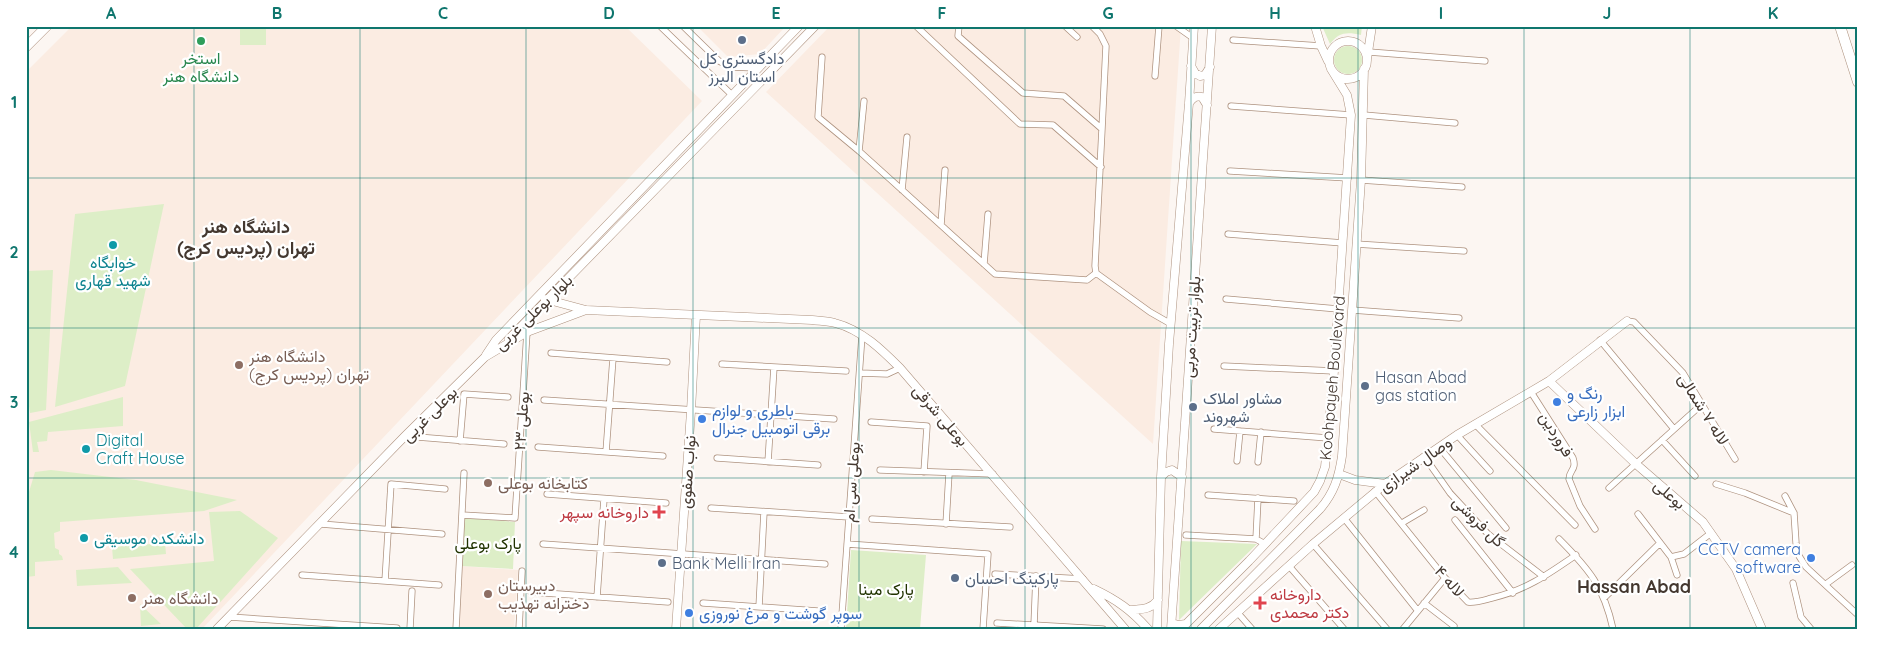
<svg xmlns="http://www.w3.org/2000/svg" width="1884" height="655" font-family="Quicksand,Vazirmatn,sans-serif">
	<rect width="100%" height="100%" fill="#fcf6f2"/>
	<path fill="#fbece2" d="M72 26H625L702 101 202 629H26V72Z
		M697 26H786L760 54 728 57Z
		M830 26H1181L1153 444 766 92Z
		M461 566 518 570 514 629H457Z"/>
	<path fill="#ddeec7" d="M240 26H266V45H240Z
		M1322 26H1362L1361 35C1347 32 1339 32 1330 44Z
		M1334 60a14 14 0 1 1 28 0a14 14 0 1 1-28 0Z
		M164 204 125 386 55 407 75 214Z
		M53 270 46 410 30 413 26 386V271Z
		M123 397V426L48 432 47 441 37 442 39 452H33L29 422Z
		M51 470 136 480 237 500 204 511 60 522V531L54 533 55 548 59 550V554L62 556 63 560 35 562V576L26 577V502L35 472Z
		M240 511 278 538 196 629H187L130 569 214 561 209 512Z
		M464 518 515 522 513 569 461 566Z
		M1181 541 1257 544 1179 620Z
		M165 543 166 554 113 559 112 547Z
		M851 550 926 555 920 629H846Z
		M118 567 132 583 77 586 76 570Z
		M140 604 161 624 141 626Z"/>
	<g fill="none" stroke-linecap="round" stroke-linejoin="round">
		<defs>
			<path id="street" d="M660 26 732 95
				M683 26 719 61 731 67 756 68
				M916 26 1020 124 1053 125 1101 167
				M959 26 958 36 1023 93 1064 96 1102 129 1095 266 1096 273 1150 312 1171 324
				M1065 26 1077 37
				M1092 26 1100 34 1106 46 1102 129
				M1176 26 1193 38
				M1233 40 1321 46
				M1369 52 1485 61
				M822 57 818 117 859 151 995 274 1087 280 1096 273
				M1155 76 1159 26
				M1231 106 1351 115
				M1364 115 1455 123
				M859 151 864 101
				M1230 171 1348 178
				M1361 180 1462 187
				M902 190 907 137
				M941 225 945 170
				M1228 234 1343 243
				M1356 244 1464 251
				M984 264 988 214
				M1226 299 1338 309
				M1352 310 1459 318
				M1627 321 1634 322 1683 373 1735 459
				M1600 340 1674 429
				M551 353 667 362
				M722 364 846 371
				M1224 366 1334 371
				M860 373 887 374 900 368
				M1531 392 1573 458C1577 470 1569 470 1569 479L1580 506 1595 529
				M544 400 834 419
				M871 422 927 426 924 472
				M1475 424 1575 525
				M1214 429 1328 438
				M1457 435 1490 471
				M405 436 504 444
				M1662 440 1695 476
				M460 441 464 394 508 397
				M538 447 663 456
				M1439 447 1506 528
				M606 452 613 358
				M1424 456 1450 493 1488 534 1544 577
				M717 458 818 465
				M1237 461 1240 431
				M768 462 774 367
				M1258 462 1261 432
				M880 470 993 474
				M1716 484 1745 493 1794 513
				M1609 488 1701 405
				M1375 491 1445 578 1468 602C1476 603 1484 600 1492 598 1526 590 1547 575 1576 555
				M547 494 666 503
				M1208 495 1294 501
				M1785 496 1794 513 1796 543 1799 556 1806 567 1858 615
				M711 508 849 517
				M1638 514 1671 557 1677 575
				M462 515 515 518 527 332
				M1344 518 1418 611
				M872 519 1010 527
				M1455 520 1513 593
				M1402 523 1424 510
				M321 524 442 534
				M946 524 949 473
				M1186 535 1256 539 1265 544
				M1256 539 1258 498
				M1559 539C1589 569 1604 587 1613 629
				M543 544 825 564
				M847 544 988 554 983 629
				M1313 544 1387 629
				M1671 557 1684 554 1711 533
				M1289 566 1344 629
				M995 574 1083 579
				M302 575 439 585
				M385 581 391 484 445 489
				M1793 583 1801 617 1811 629
				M1826 584 1852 565
				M531 592 668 602
				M597 597 604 499
				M1604 598 1660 543
				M703 603 818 611
				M1424 603 1454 626
				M759 607 764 512
				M1237 612 1252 629
				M229 617 397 628
				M997 623 1103 629
				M1034 625 1036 576
				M410 629 412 591
				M456 629 464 473
				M519 629 522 571
				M841 629 862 335
				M1403 629 1445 578"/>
			<path id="secondary" d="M1315 26 1321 46 1328 61
				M1329 60a19 19 0 1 1 38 0a19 19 0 1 1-38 0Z
				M1367 59 1372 26
				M1191 66 1195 73 1200 76 1205 75 1210 67
				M1189 103C1193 98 1196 95 1202 97L1207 105
				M545 299 586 310
				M509 339 815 26
				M486 355 496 340 799 26
				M1549 381 1636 464 1703 522 1736 569 1762 629
				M1339 474 1355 480 1385 484
				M1161 477 1166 472 1172 470 1182 477
				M1094 589C1117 600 1131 610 1148 629
				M1130 610C1142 609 1150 610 1158 600
				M1172 623 1178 625 1186 624 1249 561 1314 492 1320 481 1325 467 1334 371 1351 115 1347 95 1331 69
				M217 629 405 436 485 357 527 332 586 310 812 320C819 321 828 321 835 323 862 330 882 350 900 368L1125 629
				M676 629 691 411 696 315
				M1157 629 1161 477 1169 344 1189 103 1194 26
				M1171 629 1212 26
				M1201 629 1320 509C1334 493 1339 477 1342 456L1361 180 1364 69
				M1219 629 1313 544 1385 484 1457 435 1549 381 1627 321"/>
			<path id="primary" d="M26 47 47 26"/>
			<path id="highway" d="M1840 26 1858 82"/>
		</defs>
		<use href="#street" stroke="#ae927f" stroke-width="7"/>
		<use href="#secondary" stroke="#ae927f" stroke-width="9"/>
		<use href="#primary" stroke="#ae927f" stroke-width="10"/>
		<use href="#highway" stroke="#ae927f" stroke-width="11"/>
		<use href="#street" stroke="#fff" stroke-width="5.5"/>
		<use href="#secondary" stroke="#fff" stroke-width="8"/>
		<use href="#primary" stroke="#fff" stroke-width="9"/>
		<use href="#highway" stroke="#fff" stroke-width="10"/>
	</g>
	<path fill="none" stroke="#0f766e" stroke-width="1" stroke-opacity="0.55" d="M194 26V629M360 26V629M526 26V629M693 26V629M859 26V629M1025 26V629M1191 26V629M1358 26V629M1524 26V629M1690 26V629M26 178H1858M26 328H1858M26 478H1858"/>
	<g fill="#5c6f8a" stroke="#fff" stroke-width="2">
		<circle cx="742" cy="40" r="5"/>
		<circle cx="1365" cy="386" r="5"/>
		<circle cx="1193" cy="407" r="5"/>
		<circle cx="662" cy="563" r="5"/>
		<circle cx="955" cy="578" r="5"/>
	</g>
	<circle fill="#2e9e5b" stroke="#fff" stroke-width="2" cx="201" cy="41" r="5"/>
	<g fill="#0f9aa8" stroke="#fff" stroke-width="2">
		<circle cx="113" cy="245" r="5"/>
		<circle cx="86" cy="449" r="5"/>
		<circle cx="84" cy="538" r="5"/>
	</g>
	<g fill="#8d6e63" stroke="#fff" stroke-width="2">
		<circle cx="239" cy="365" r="5"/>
		<circle cx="488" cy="483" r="5"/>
		<circle cx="488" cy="594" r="5"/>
		<circle cx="132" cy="598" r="5"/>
	</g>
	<g fill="#3f7fe0" stroke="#fff" stroke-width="2">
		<circle cx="1557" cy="402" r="5"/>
		<circle cx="702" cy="419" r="5"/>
		<circle cx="1811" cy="558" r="5"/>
		<circle cx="689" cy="613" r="5"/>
	</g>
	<g fill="#e0444e" stroke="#fff" stroke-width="2">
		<path d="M656.5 504.5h5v5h5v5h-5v5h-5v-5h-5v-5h5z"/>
		<path d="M1257.5 595.5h5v5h5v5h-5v5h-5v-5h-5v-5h5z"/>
	</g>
	<g text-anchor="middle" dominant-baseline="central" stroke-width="4.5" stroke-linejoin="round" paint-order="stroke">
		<g font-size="16" fill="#27864d" stroke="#fff">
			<text x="201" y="58">استخر<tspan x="201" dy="18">دانشگاه هنر</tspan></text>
		</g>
		<g font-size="16" fill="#4e5e75" stroke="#fff" text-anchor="start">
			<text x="742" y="58" text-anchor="middle">دادگستری کل<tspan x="742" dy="18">استان البرز</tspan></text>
			<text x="1375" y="377">Hasan Abad<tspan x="1375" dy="18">gas station</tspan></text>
			<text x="1203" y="398">مشاور املاک<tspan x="1203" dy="18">شهروند</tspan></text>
			<text x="672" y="563">Bank Melli Iran</text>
			<text x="965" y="578">پارکینگ احسان</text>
		</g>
		<g font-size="16" fill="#0d838f" stroke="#fff" text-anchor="start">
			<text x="113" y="262" text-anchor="middle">خوابگاه<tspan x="113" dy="18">شهید قهاری</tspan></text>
			<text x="96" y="440">Digital<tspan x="96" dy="18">Craft House</tspan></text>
			<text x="94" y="538">دانشکده موسیقی</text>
		</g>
		<g font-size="16" fill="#443830" stroke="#fff">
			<text transform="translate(533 312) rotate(-44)">بلوار بوعلی غربی</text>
			<text transform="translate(1191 327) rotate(-86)">بلوار تربیت مربی</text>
			<text transform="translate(1332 378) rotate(-85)">Koohpayeh Boulevard</text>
			<text transform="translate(1704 409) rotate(58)">لاله ۷ شمالی</text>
			<text transform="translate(429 414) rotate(-45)">بوعلی غربی</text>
			<text transform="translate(941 415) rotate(49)">بوعلی شرقی</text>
			<text transform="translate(521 421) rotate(-86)">بوعلی ۲۳</text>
			<text transform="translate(1557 434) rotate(58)">فروردین</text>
			<text transform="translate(1415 464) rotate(-35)">وصال شیرازی</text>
			<text transform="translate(687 472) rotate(-86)">نواب صفوی</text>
			<text transform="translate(851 482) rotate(-86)">بوعلی سی ام</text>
			<text transform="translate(1670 494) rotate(41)">بوعلی</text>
			<text transform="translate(1479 521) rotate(44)">گل فروشی</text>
			<text transform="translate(1450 581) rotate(48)">لاله ۴</text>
		</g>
		<g font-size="16" fill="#785e54" stroke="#fff" text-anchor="start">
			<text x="249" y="356">دانشگاه هنر<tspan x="249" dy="18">تهران (پردیس کرج)</tspan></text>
			<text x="498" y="483">کتابخانه بوعلی</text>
			<text x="498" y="585">دبیرستان<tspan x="498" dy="18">دخترانه تهذیب</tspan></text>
			<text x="142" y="598">دانشگاه هنر</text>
		</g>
		<g font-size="16" fill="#366cbe" stroke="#fff" text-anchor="start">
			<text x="1567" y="393">رنگ و<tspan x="1567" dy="18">ابزار زارعی</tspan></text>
			<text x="712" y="410">باطری و لوازم<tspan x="712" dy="18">برقی اتومبیل جنرال</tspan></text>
			<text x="1801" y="549" text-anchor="end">CCTV camera<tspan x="1801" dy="18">software</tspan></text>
			<text x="699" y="613">سوپر گوشت و مرغ نوروزی</text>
		</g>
		<g font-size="16" fill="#be3a42" stroke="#fff" text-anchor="end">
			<text x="649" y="512">داروخانه سپهر</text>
			<text x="1270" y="594" text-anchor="start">داروخانه<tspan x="1270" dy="18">دکتر محمدی</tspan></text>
		</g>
		<g font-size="16" fill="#213300" stroke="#fff">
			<text x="488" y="543">پارک بوعلی</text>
			<text x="886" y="589">پارک مینا</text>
		</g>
		<g font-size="18" font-weight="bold" fill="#443830" stroke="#fff">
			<text x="246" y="226">دانشگاه هنر<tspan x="246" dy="21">تهران (پردیس کرج)</tspan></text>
			<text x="1634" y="586">Hassan Abad</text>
		</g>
	</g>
	<rect width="1884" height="655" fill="none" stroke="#ffffff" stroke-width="55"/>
	<rect x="28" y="28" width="1828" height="600" fill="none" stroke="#0f766e" stroke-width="2"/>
	<g font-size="16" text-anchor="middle" font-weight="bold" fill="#0f766e">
		<text x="111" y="19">A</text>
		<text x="277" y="19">B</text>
		<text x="443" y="19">C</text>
		<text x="609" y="19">D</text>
		<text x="776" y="19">E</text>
		<text x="942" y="19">F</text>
		<text x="1108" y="19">G</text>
		<text x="1275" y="19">H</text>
		<text x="1441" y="19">I</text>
		<text x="1607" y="19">J</text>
		<text x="1773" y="19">K</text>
		<text x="14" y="108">1</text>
		<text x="14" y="258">2</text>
		<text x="14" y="408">3</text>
		<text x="14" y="558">4</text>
	</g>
</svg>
